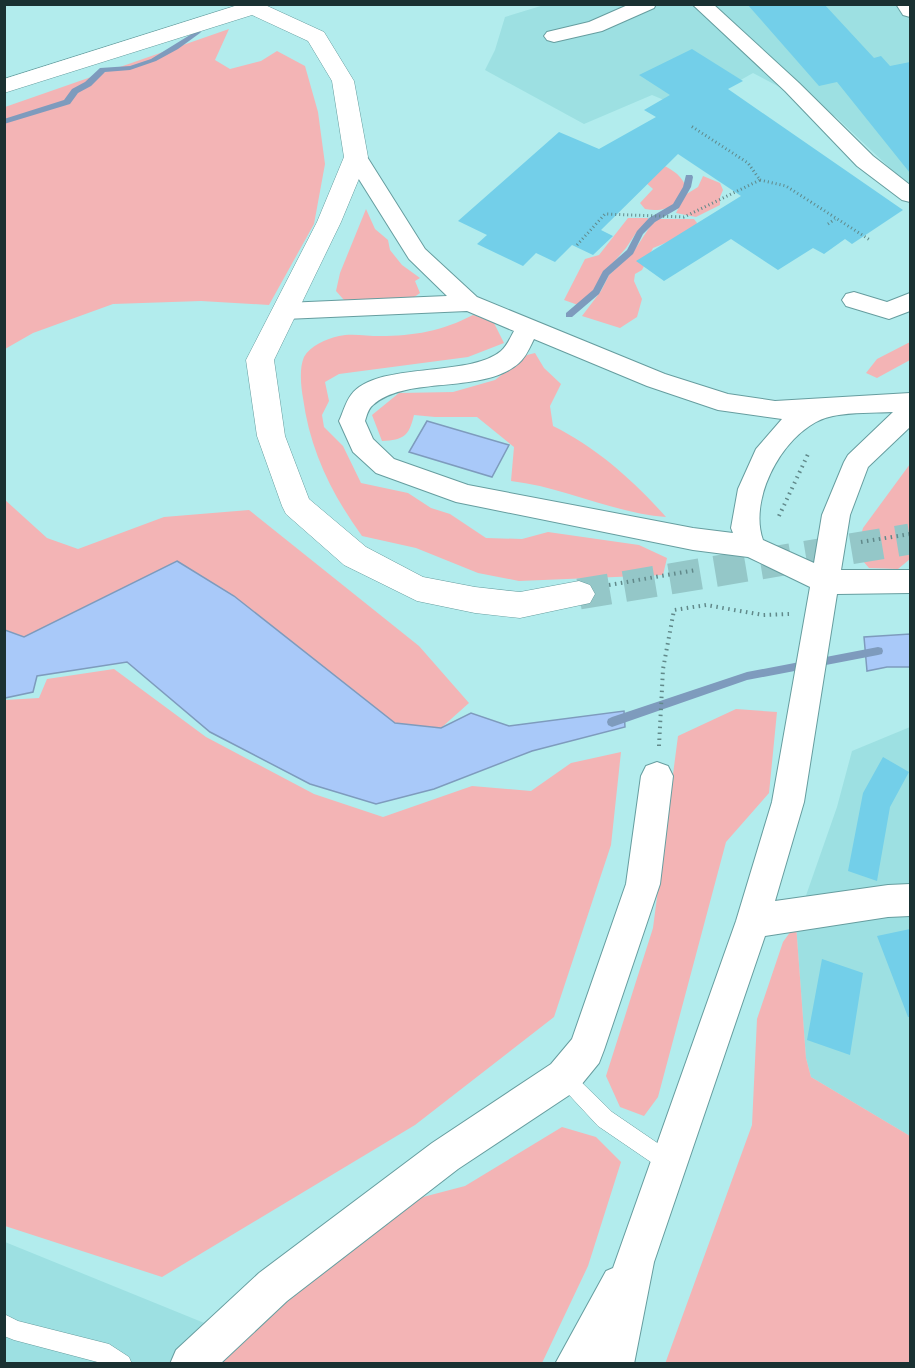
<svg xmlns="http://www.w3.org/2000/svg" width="915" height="1368" font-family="Raleway,sans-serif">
	<rect width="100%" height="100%" fill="#b2eced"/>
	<path fill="#9de0e2" d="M544 5H910V187L836 117 753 73 688 110 652 95 584 124 485 70 495 50 505 17Z
		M910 727V1136L811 1077 806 1058 796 924 837 807 852 751Z
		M5 1242 303 1363H5Z"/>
	<path fill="#f3b4b5" d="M229 29 215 60 230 69 261 61 277 51 305 66 318 112 325 164 314 224 269 305 201 301 113 304 33 333 5 349V107Z
		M658 163C669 168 680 173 685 185 679 206 665 213 645 209L640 203 653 189 645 182Z
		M703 176 720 183 723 190 720 197V205L696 217 676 213 685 195 698 187Z
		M366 209 375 229 388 240 390 250 402 265 420 278 415 281 420 293C402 308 366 303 344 300L336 291 340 273Z
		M628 218H648L647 225 636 233 626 248 606 271 586 301 578 305 564 300 585 259 599 255Z
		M658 219H694L697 223 695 231 653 248 642 270 635 274 634 281 642 299 637 317 620 328 582 316 601 291 609 275 632 254 651 225Z
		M473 315 493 321 504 343 468 357 339 374 325 382 329 401 322 415 324 427 343 446 361 483 408 493 431 508 450 514 486 538 522 539 548 532 639 545 667 558 663 575 519 581 478 573 416 548 362 536C331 493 310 450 303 398 301 387 299 368 304 357 310 346 326 339 339 336 351 333 367 336 380 336 414 336 442 331 473 315Z
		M910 342V360L877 378 866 373 877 359Z
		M535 353 544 368 561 384 550 406 553 426C596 447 634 481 666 517 613 513 564 487 511 481L514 447 477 417H435L414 415C409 436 404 440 382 441L372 415 399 393 453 392 495 380 527 355Z
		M910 464V559L898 569 869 568 856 553 863 528Z
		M4 499 47 538 78 549 164 517 249 510 419 646 469 703 441 728 395 723 177 561 24 637 5 630Z
		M114 669 206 737 314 794 383 817 472 786 531 791 571 763 621 752 611 845 554 1017 415 1125 162 1277 5 1226V700L39 698 47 679Z
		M736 709 777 712 769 793 726 842 658 1097 644 1116 620 1107 606 1076 653 928 678 736Z
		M796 924 806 1058 811 1077 910 1136V1363L665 1364 752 1125 757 1019 783 942Z
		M562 1127 596 1137 621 1162 588 1266 542 1363 218 1364 250 1329 404 1202 465 1186Z"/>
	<path fill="#a9c9f9" stroke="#7e9bbd" stroke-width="1.5" d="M427 421 509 445 492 477 409 452Z
		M177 561 234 596 395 723 441 728 471 713 509 726 624 711 625 727 532 751 434 789 376 804 310 784 210 732 127 662 37 676 33 692 5 698V630L24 637Z
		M910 634V667H887L867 671 864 637Z"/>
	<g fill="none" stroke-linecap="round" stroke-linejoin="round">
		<path fill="#7e9bbd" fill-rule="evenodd" d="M198 30 201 32 200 33 178 49 156 61 130 70 105 72 91 86 78 93 70 104 4 124V119L64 100 72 89 85 82 100 68 130 66 151 59Z
			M686 175H692L693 177 691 187 679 208 655 222 643 234 633 254 609 275 599 294 572 317H566V313L593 290 603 271 627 250 637 231 649 218 673 204 683 187Z
			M878 647 882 648 883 651 882 654 878 655 747 680 612 727 608 725 607 722 608 719 612 717 747 672Z"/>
	</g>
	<path fill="#73cfe9" d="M747 4H824L874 58 881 56 890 66 910 62V173L837 82 819 86Z
		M692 49 743 81 728 89 903 210 852 244 845 239 824 254 813 248 778 270 731 239 664 281 636 261 741 196 678 154 601 230 613 236 593 255 572 245 555 262 536 253 523 266 477 244 487 235 458 221 559 132 599 149 656 117 644 110 670 95 639 75Z
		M883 757 909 772 890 807 877 881 848 871 863 793Z
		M910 929V1017H908L877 936Z
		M822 959 863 973 850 1055 807 1040Z"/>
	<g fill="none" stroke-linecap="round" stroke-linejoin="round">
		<path stroke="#94c7c8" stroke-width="31" stroke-dasharray="31 15" stroke-linecap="butt" d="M579 594 910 539"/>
		<defs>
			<path id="service" d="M564 1068 570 1071 612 1112 675 1155 677 1162 675 1169 668 1171 661 1169 598 1126 558 1083 555 1077 558 1071Z
				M4 1314 18 1321 109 1344 129 1357 132 1364H105L14 1340 4 1336Z"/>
			<path id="minor" d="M630 4H656L654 8 602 31 554 42 547 40 544 36 547 32 589 22Z
				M692 4H713L799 83 873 156 910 185V202L902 200 857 166 785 91Z
				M896 4H910V17L903 15Z
				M356 150 364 152 425 249 477 297 665 374 728 394 775 401 910 393V427L868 467 850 515 841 570H910V593L837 594 804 802 775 901 888 885 910 884V916L888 917 765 936 654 1262 634 1364H555L606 1271 613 1268 736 921 772 802 810 587 748 557 693 550 456 502 376 473 353 452 339 421C343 413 345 403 351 395 376 361 469 378 501 351 507 346 510 338 514 331L467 311 285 319 276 317 273 311 276 305 285 303 447 296 409 259 345 157 348 152ZM534 339 647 386 718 410 782 419 756 449 738 489 731 528 733 533 693 528 468 485 394 459 373 439 365 421C367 415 368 409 373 405 406 375 483 395 519 363 526 357 530 347 534 339ZM893 412 848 455 844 462 822 515 814 563 763 540C747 496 788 424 833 416 853 412 874 413 893 412Z
				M854 292 887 302 910 293V311L889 319 846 306 842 300 846 294Z
				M657 762 668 766 673 776 660 884 604 1050 599 1063 577 1090 458 1169 287 1301 220 1364H170L176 1350 259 1273 432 1143 551 1064 572 1039 626 884 641 776 646 766Z"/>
			<path id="tertiary" d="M241 4H263L324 32 354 81 368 157 341 222 274 360 285 436 309 499 366 547 423 577 475 587 520 592 579 581 590 585 595 594 590 603 520 618 475 613 417 601 344 565 286 514 282 506 257 436 246 360 317 222 344 157 332 81 308 41 252 15 4 93V79Z"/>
		</defs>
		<use href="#service" stroke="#669d9f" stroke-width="1"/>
		<use href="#minor" stroke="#669d9f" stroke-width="2"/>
		<use href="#tertiary" stroke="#669d9f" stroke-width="1"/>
		<path stroke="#61898a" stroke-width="3" stroke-dasharray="1 3" stroke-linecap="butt" d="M760 180 786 186 870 240
			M828 224 835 219
			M577 245 605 214 684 217 760 180 748 163 691 126"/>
		<path stroke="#61898a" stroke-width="4" stroke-dasharray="1.5 4.5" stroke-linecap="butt" d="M779 516 809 452
			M861 542 910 534
			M609 585 696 570
			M659 746 663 669 674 610 706 605 763 615 789 614"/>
		<use href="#service" fill="#fff" fill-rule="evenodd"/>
		<use href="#minor" fill="#fff" fill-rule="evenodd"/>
		<use href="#tertiary" fill="#fff" fill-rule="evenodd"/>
	</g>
	<rect width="915" height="1368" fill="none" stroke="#1a3132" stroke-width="12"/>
</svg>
